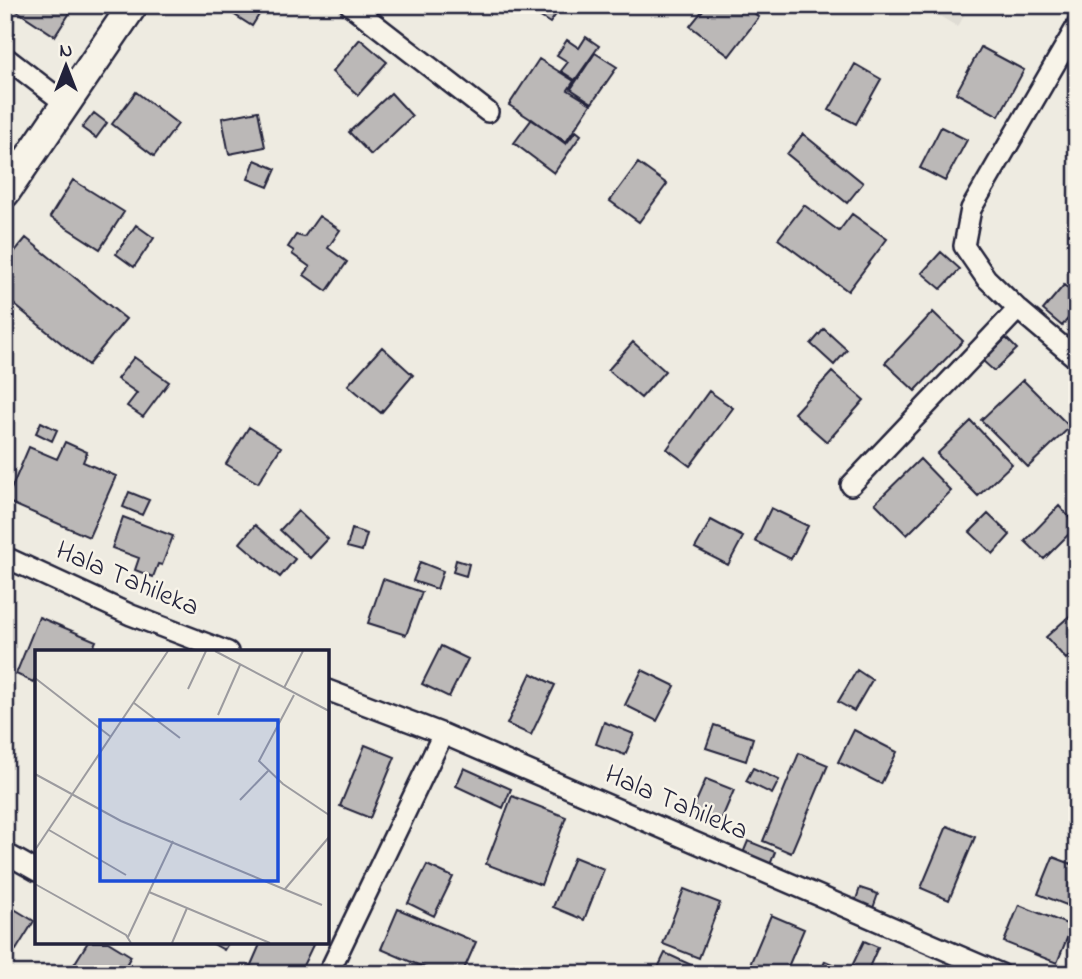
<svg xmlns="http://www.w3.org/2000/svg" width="1082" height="979" font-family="'Indie Flower',sans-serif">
	<rect width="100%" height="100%" fill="#eeebe1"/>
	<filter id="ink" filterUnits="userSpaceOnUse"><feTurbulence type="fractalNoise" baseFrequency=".0143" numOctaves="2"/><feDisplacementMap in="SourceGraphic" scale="14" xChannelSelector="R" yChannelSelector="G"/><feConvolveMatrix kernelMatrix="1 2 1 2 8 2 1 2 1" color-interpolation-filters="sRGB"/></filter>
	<g filter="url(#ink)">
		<path fill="#dfdcd4" d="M921 5H969L958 27Z"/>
		<path fill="#bbb8b7" stroke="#22223b" stroke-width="2" d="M8 5H75L55 36Z
			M219 5H265L252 26Z
			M535 5H552L559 10 550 23 531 11Z
			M707 5H744L759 17 729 56 690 26Z
			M586 37 599 46 575 80 561 71 568 62 557 55 567 40 579 48Z
			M360 39 387 62 358 95 332 72Z
			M981 47 1024 70 999 116 956 93Z
			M595 53 617 67 592 103 571 89Z
			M539 59 574 81 568 90 591 104 566 142 509 105Z
			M855 64 881 79 856 124 829 110Z
			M136 92 178 124 154 156 112 124Z
			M391 93 412 116 371 155 349 132Z
			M258 111 265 147 229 154 222 118Z
			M94 113 107 123 96 138 82 128Z
			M532 119 566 144 576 131 581 135 554 173 514 143Z
			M941 127 967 140 945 181 920 168Z
			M803 134 863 183 847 203 787 154Z
			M255 160 276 169 268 187 248 179Z
			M638 163 667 184 639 222 610 201Z
			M73 180 124 212 100 249 50 217Z
			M804 205 839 231 852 214 887 239 848 291 778 239Z
			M319 216 340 230 328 248 347 262 327 291 304 275 310 267 292 254 294 251 288 247 296 235 304 237Z
			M136 225 154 238 134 267 116 254Z
			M26 238 126 319 88 365 5 297V263Z
			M941 252 960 269 941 289 922 273Z
			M1064 285 1077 296V308L1062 326 1043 310Z
			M933 312 963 341 915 391 885 363Z
			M824 329 847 350 834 365 811 344Z
			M1006 338 1017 349 994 371 983 361Z
			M633 342 665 371 641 398 608 370Z
			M382 347 413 375 381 413 348 385Z
			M134 357 169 382 143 417 127 406 137 393 117 379Z
			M832 372 864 400 827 442 794 413Z
			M1023 380 1070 427 1028 467 981 420Z
			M709 391 733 408 690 466 667 449Z
			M971 421 1012 464 978 496 937 454Z
			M41 422 57 430 52 441 36 433Z
			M249 427 281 447 258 483 226 464Z
			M65 442 87 452 83 462 116 476 89 537 6 501 29 447 57 459Z
			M920 459 951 491 907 535 875 503Z
			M129 492 149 500 142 515 123 507Z
			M1059 506 1077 526 1044 559 1025 541Z
			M771 508 808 526 791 559 755 541Z
			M298 511 328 539 310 558 280 530Z
			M988 514 1010 535 993 554 970 532Z
			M123 517 173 536 162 565 158 564 153 577 135 570 139 558 112 548Z
			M711 520 743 537 728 565 695 548Z
			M255 525 295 559 280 577 240 543Z
			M352 529 367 534 362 551 347 547Z
			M456 560 469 564 466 576 453 572Z
			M420 562 443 571 437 589 413 581Z
			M383 579 422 592 406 635 368 623Z
			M1075 611 1077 650 1066 659 1046 637Z
			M39 617 96 641 91 652H37V676L33 682 16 674Z
			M441 646 468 659 449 697 422 684Z
			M642 670 675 686 657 721 625 705Z
			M857 670 872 680 854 711 838 702Z
			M531 673 555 685 531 735 507 724Z
			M604 722 634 734 625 755 596 744Z
			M714 725 753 738 746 761 706 748Z
			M854 730 897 752 881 784 838 762Z
			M365 745 395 757 370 818 340 806Z
			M799 753 828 765 791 853 763 841Z
			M464 768 511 789 503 808 456 786Z
			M753 768 779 780 772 794 746 781Z
			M706 779 734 790 720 823 692 811Z
			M512 796 566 817 541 885 486 864Z
			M947 826 975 837 949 900 921 888Z
			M748 841 775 852 768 870 741 858Z
			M574 857 604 869 584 920 553 907Z
			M1053 857 1077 866V909L1038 894Z
			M427 865 453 877 434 916 408 903Z
			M860 888 878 894 872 911 854 905Z
			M684 889 720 903 699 958 663 944Z
			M6 904 34 921 16 950 5 944Z
			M1019 905 1072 926 1057 963 1004 942Z
			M398 909 476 942 462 974H439L381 949Z
			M771 915 804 929 785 974H746Z
			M864 941 878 947 867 972 852 966Z
			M88 942H108L131 956 121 974H86L73 966Z
			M210 942H229L224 950Z
			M261 942H307L313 945 299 974H247Z
			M665 953 700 969 698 974H655Z
			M825 961 853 973V974H820Z
			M890 966 908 974H886Z"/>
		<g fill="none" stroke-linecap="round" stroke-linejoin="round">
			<defs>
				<path id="street" d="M350 5 488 112
					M1077 26 971 209 964 246 986 278 1018 309 1077 359
					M5 57 66 104
					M851 485 1018 309
					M5 557 131 615 228 652
					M327 690 443 734 1001 974
					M5 853 37 871
					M328 974 443 734"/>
				<path id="secondary" d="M5 193 133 5"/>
			</defs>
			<use href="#street" stroke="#22223b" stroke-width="24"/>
			<use href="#secondary" stroke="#22223b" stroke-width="33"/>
			<use href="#street" stroke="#f7f3e8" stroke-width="19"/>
			<use href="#secondary" stroke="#f7f3e8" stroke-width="28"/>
		</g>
	</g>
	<g text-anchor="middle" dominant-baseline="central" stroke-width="5" stroke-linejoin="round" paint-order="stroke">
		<g font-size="28" fill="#22223b" stroke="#f7f3e8">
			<text transform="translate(127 580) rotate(23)">Hala Tahileka</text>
			<text transform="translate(676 804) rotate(23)">Hala Tahileka</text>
		</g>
	</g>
	<g transform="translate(35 650)">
		<rect width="294" height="294" fill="#eeebe1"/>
		<path fill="none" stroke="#9c9b9f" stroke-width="2" d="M180 1 294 61M0 28 76 87M249 38 268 1M153 39 171 1M259 45 224 111 248 134 294 165M99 53 145 88M183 65 205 15M0 124 86 171 287 255M205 150 233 121M14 180 91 225M0 200 133 1M0 234 91 285 96 293M250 239 294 187M114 242 235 293M93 287 138 191M137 293 152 258"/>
		<path fill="#1d4ed8" fill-opacity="0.15" stroke="#1d4ed8" stroke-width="3.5" d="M65 70H243V231H65Z"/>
		<rect width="294" height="294" fill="none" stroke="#22223b" stroke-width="3.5"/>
	</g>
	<rect width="1082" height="979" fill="none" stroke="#f7f3e8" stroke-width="28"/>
	<rect x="14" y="14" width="1054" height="951" fill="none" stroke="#22223b" stroke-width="2.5" filter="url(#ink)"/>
	<g transform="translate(66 66)" stroke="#f7f3e8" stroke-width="5" paint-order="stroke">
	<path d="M0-5L12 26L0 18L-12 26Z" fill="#22223b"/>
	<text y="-10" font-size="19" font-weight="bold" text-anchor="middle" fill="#22223b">N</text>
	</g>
</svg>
